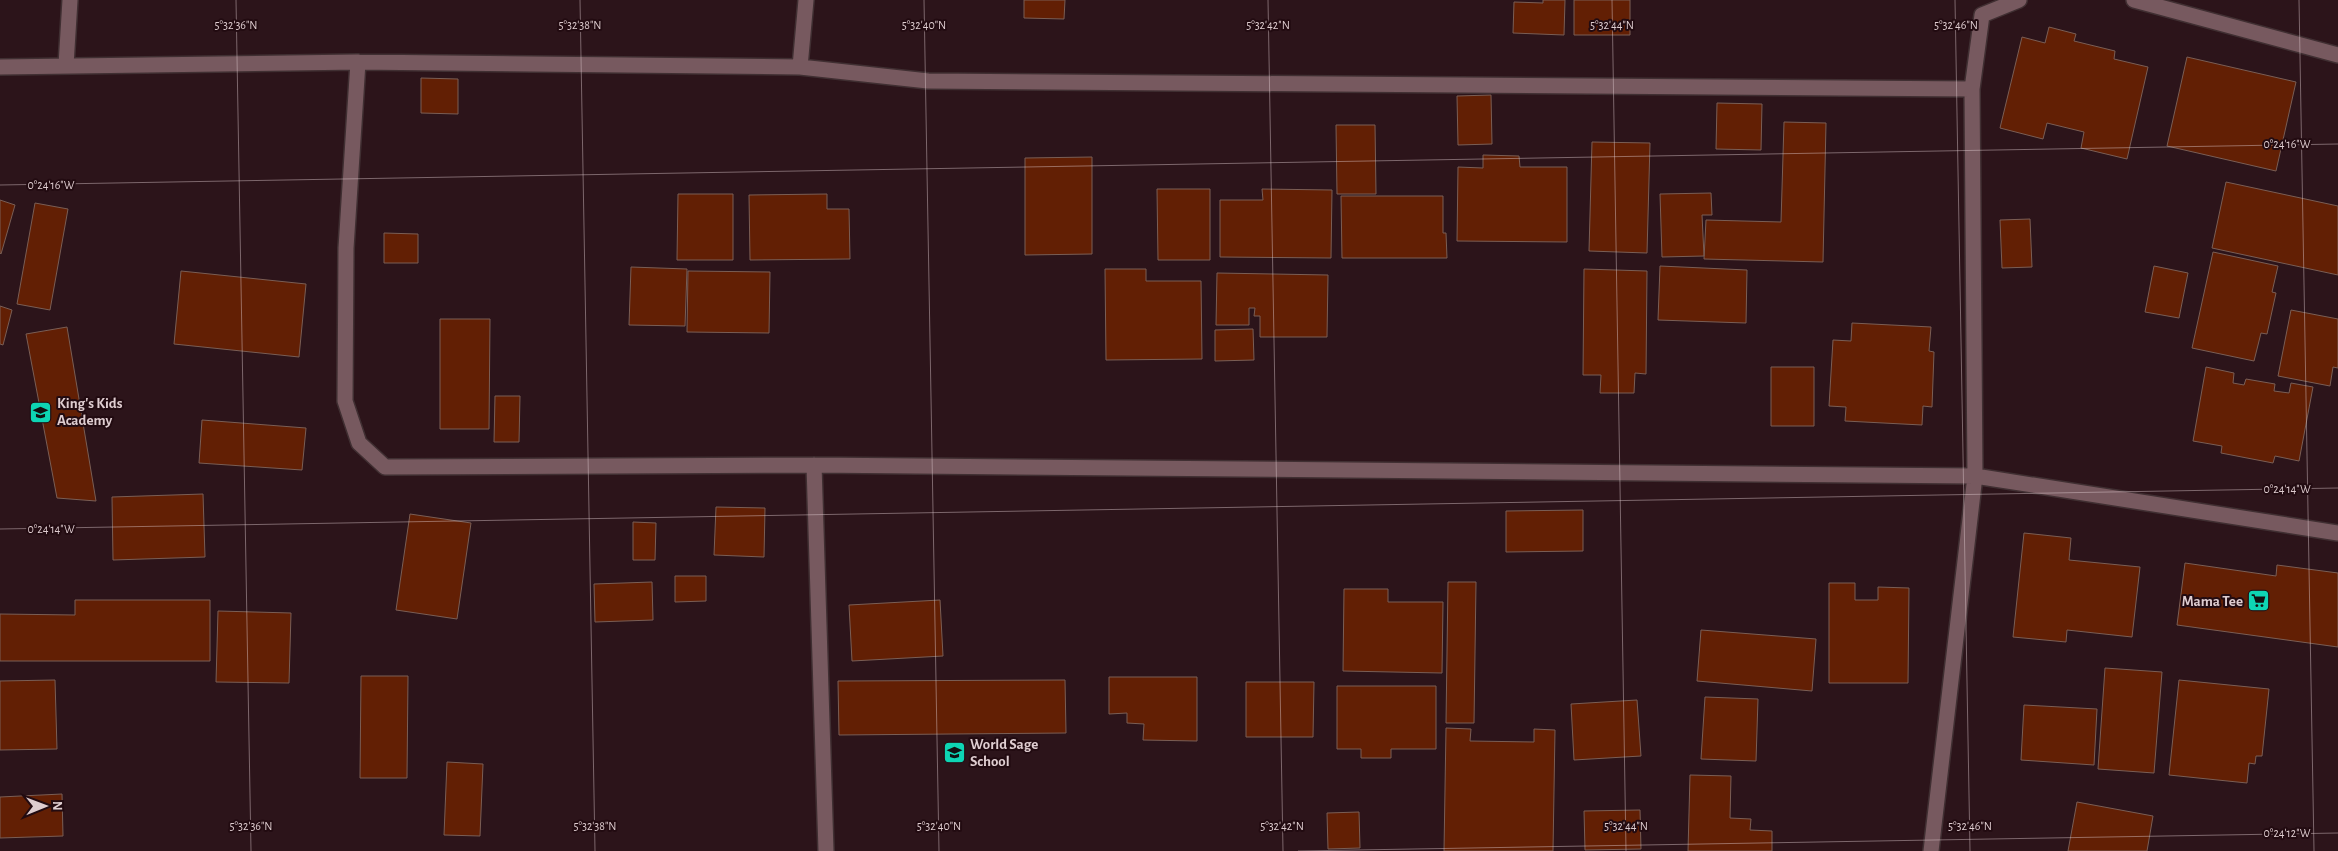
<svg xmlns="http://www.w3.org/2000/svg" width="2338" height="851" font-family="'Alegreya Sans',sans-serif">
	<rect width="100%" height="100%" fill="#2c141a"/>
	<path fill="#621f04" stroke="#7a5e55" d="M1024 0H1065L1064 19 1024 18Z
		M1543 0H1565L1564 35 1513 33 1514 2 1543 3Z
		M1574 0H1630V35H1574Z
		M2049 27 2076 34 2074 41 2115 51 2114 59 2148 67 2127 159 2081 148 2084 132 2047 123 2043 139 2000 128 2022 37 2045 43Z
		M2187 57 2296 82 2276 171 2167 146Z
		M421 78 458 79V114L421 113Z
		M1491 95 1492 144 1458 145 1457 96Z
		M1717 103 1762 104 1761 150 1716 149Z
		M1784 122 1826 123 1823 262 1704 259 1706 220 1781 222Z
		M1336 125H1375L1376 194H1337Z
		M1592 142 1650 143 1647 253 1589 251Z
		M1483 155 1519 156 1520 167H1567V242L1457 241 1458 167 1483 168Z
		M1092 157V254L1025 255V158Z
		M2226 182 2338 206V275L2212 248Z
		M1157 189H1210V260H1158Z
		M1262 189 1332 190 1331 258 1220 257V200H1263Z
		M1711 193 1712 215H1702L1704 256 1662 257 1660 194Z
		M678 194H733V260H677Z
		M827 194V209H849L850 259 750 260 749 195Z
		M1341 196H1443V233H1446L1447 258H1342Z
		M0 200 15 205 1 254 0 253Z
		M35 203 68 209 50 310 17 304Z
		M2030 219 2032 267 2002 268 2000 220Z
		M384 233 418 234V263H384Z
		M2213 252 2278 266 2272 292 2276 293 2267 334 2261 333 2254 361 2192 348Z
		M1660 266 1747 270 1746 323 1658 320Z
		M2154 266 2188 273 2179 318 2145 312Z
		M631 267 687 269 685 326 629 325Z
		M1105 269H1146V281H1201L1202 359 1106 360Z
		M1584 269 1647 271 1646 374 1635 373 1634 393H1600L1601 375H1583Z
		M181 271 306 284 299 357 174 344Z
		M688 271 770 272 769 333 687 332Z
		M1217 273 1328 275 1327 337H1260V316H1254L1255 308H1249V325H1216Z
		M0 306 12 310 3 345 0 344Z
		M2291 310 2338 319V368L2333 367 2330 386 2278 376Z
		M440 319H490L489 429H440Z
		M1852 323 1931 327 1929 351 1934 352 1932 407 1923 406 1922 425 1845 421 1846 407 1829 406 1833 340 1851 341Z
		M67 327 96 501 57 498 26 334Z
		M1253 329 1254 360 1215 361V330Z
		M1771 367H1814V426H1771Z
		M2206 367 2234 373 2233 383 2244 385 2246 379 2275 384 2274 391 2289 393 2291 383 2313 387 2299 461 2275 456 2273 463 2221 453 2222 446 2193 441Z
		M495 396H520L519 442H494Z
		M202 420 306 428 302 470 199 463Z
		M203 494 205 557 113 560 112 497Z
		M716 507 765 508 764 557 714 555Z
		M1583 510V551L1506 552V511Z
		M410 514 471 523 457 619 396 610Z
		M633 522 656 523 655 560H633Z
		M2024 533 2071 538 2069 560 2140 567 2132 637 2067 630 2066 642 2013 637Z
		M2185 563 2276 576 2277 565 2338 573V647L2177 625Z
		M675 576H706V601L675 602Z
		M652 582 653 620 595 622 594 584Z
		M1448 582H1476L1474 723H1446Z
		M1829 583H1855V600H1878V587L1909 588 1908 683H1829Z
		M1344 589H1388V602H1443L1442 673 1343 671Z
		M75 600H210V661H0V614L75 615Z
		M940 600 943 656 852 661 849 605Z
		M218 611 291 613 289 683 216 682Z
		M1701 630 1816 639 1812 691 1697 681Z
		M2105 668 2162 672 2154 773 2098 769Z
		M361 676H408L407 778H360Z
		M1109 677H1197V741L1143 740 1144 724 1127 723V713L1109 714Z
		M55 680 57 749 0 750V681Z
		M1065 680 1066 733 839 735 838 681Z
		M2179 680 2269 689 2262 756H2256L2255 764 2249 763 2247 783 2169 775Z
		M1246 682H1314L1313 737H1246Z
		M1337 686H1436V749H1391V758H1361V749H1337Z
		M1705 697 1758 699 1756 761 1701 759Z
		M1637 700 1641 756 1574 760 1571 704Z
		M2024 705 2097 709 2094 765 2021 760Z
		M1446 728 1471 729 1470 741 1534 742V729L1555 730 1553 851H1444Z
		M447 762 483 764 480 836 444 835Z
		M1690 775 1731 776 1730 818 1751 819 1750 830 1772 831V851H1688Z
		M62 794 63 836 0 838V797Z
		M2077 802 2153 816 2147 851H2068Z
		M1640 810 1641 849 1585 850 1584 811Z
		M1359 812 1360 848 1328 849 1327 813Z"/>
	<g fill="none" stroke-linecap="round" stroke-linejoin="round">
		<defs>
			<path id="minor" d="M2134 0 2338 55
				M358 62 346 248 345 401 359 443 385 467 814 465 1975 476 2338 533
				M66 65 70 0
				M0 67 358 62 800 67 928 81 1972 89 1982 15 2019 0
				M800 67 806 0
				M814 465 826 851
				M1931 851 1975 476 1972 89"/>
		</defs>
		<use href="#minor" stroke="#402f32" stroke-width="18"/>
		<use href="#minor" stroke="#77595f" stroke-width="15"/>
	</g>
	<path fill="none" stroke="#dfcdd0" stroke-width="1" stroke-opacity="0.45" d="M236 0 251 851M580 0 595 851M924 0 939 851M1268 0 1283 851M1612 0 1626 851M1955 0 1970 851M2299 0 2314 851M0 185 2338 144M0 529 2338 488M1298 851 2338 833"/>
	<defs>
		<symbol id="school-square" viewBox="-11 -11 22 22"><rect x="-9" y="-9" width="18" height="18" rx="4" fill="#0ed5b4" stroke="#220b11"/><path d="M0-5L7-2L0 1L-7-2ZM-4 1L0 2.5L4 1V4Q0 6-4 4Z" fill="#111"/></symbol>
		<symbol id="supermarket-square" viewBox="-11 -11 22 22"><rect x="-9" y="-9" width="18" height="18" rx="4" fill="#0ed5b4" stroke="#220b11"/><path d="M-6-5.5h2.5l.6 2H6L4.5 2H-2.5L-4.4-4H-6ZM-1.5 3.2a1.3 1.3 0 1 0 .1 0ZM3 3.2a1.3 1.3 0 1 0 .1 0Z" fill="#111"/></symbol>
	</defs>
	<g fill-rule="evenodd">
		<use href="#school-square" x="28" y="400" width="25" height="25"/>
		<use href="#supermarket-square" x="2246" y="588" width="25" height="25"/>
		<use href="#school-square" x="942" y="740" width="25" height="25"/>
	</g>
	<g text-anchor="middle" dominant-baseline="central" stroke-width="4" stroke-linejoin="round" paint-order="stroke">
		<g font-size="15" font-weight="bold" fill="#dfcdd0" stroke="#220b11" text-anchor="start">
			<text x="57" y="403">King's Kids<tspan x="57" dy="17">Academy</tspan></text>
			<text x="2243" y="601" text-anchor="end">Mama Tee</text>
			<text x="970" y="744">World Sage<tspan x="970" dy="17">School</tspan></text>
		</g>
	</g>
	<g font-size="12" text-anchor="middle" fill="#dfcdd0" stroke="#220b11" stroke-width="4" stroke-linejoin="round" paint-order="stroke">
		<text x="236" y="29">5°32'36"N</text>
		<text x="580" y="29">5°32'38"N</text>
		<text x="924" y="29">5°32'40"N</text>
		<text x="1268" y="29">5°32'42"N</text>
		<text x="1612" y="29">5°32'44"N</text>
		<text x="1956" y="29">5°32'46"N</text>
		<text x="2287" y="148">0°24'16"W</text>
		<text x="51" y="189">0°24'16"W</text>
		<text x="2287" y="493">0°24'14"W</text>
		<text x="51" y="533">0°24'14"W</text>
		<text x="251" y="830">5°32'36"N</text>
		<text x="595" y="830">5°32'38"N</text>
		<text x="939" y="830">5°32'40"N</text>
		<text x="1282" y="830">5°32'42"N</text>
		<text x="1626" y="830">5°32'44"N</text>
		<text x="1970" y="830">5°32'46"N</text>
		<text x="2287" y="837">0°24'12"W</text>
	</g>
	<g transform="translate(45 806) rotate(89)" stroke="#220b11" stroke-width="4" paint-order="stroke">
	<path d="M0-4L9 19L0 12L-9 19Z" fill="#dfcdd0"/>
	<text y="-8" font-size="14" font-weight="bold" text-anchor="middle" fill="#dfcdd0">N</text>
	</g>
</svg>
